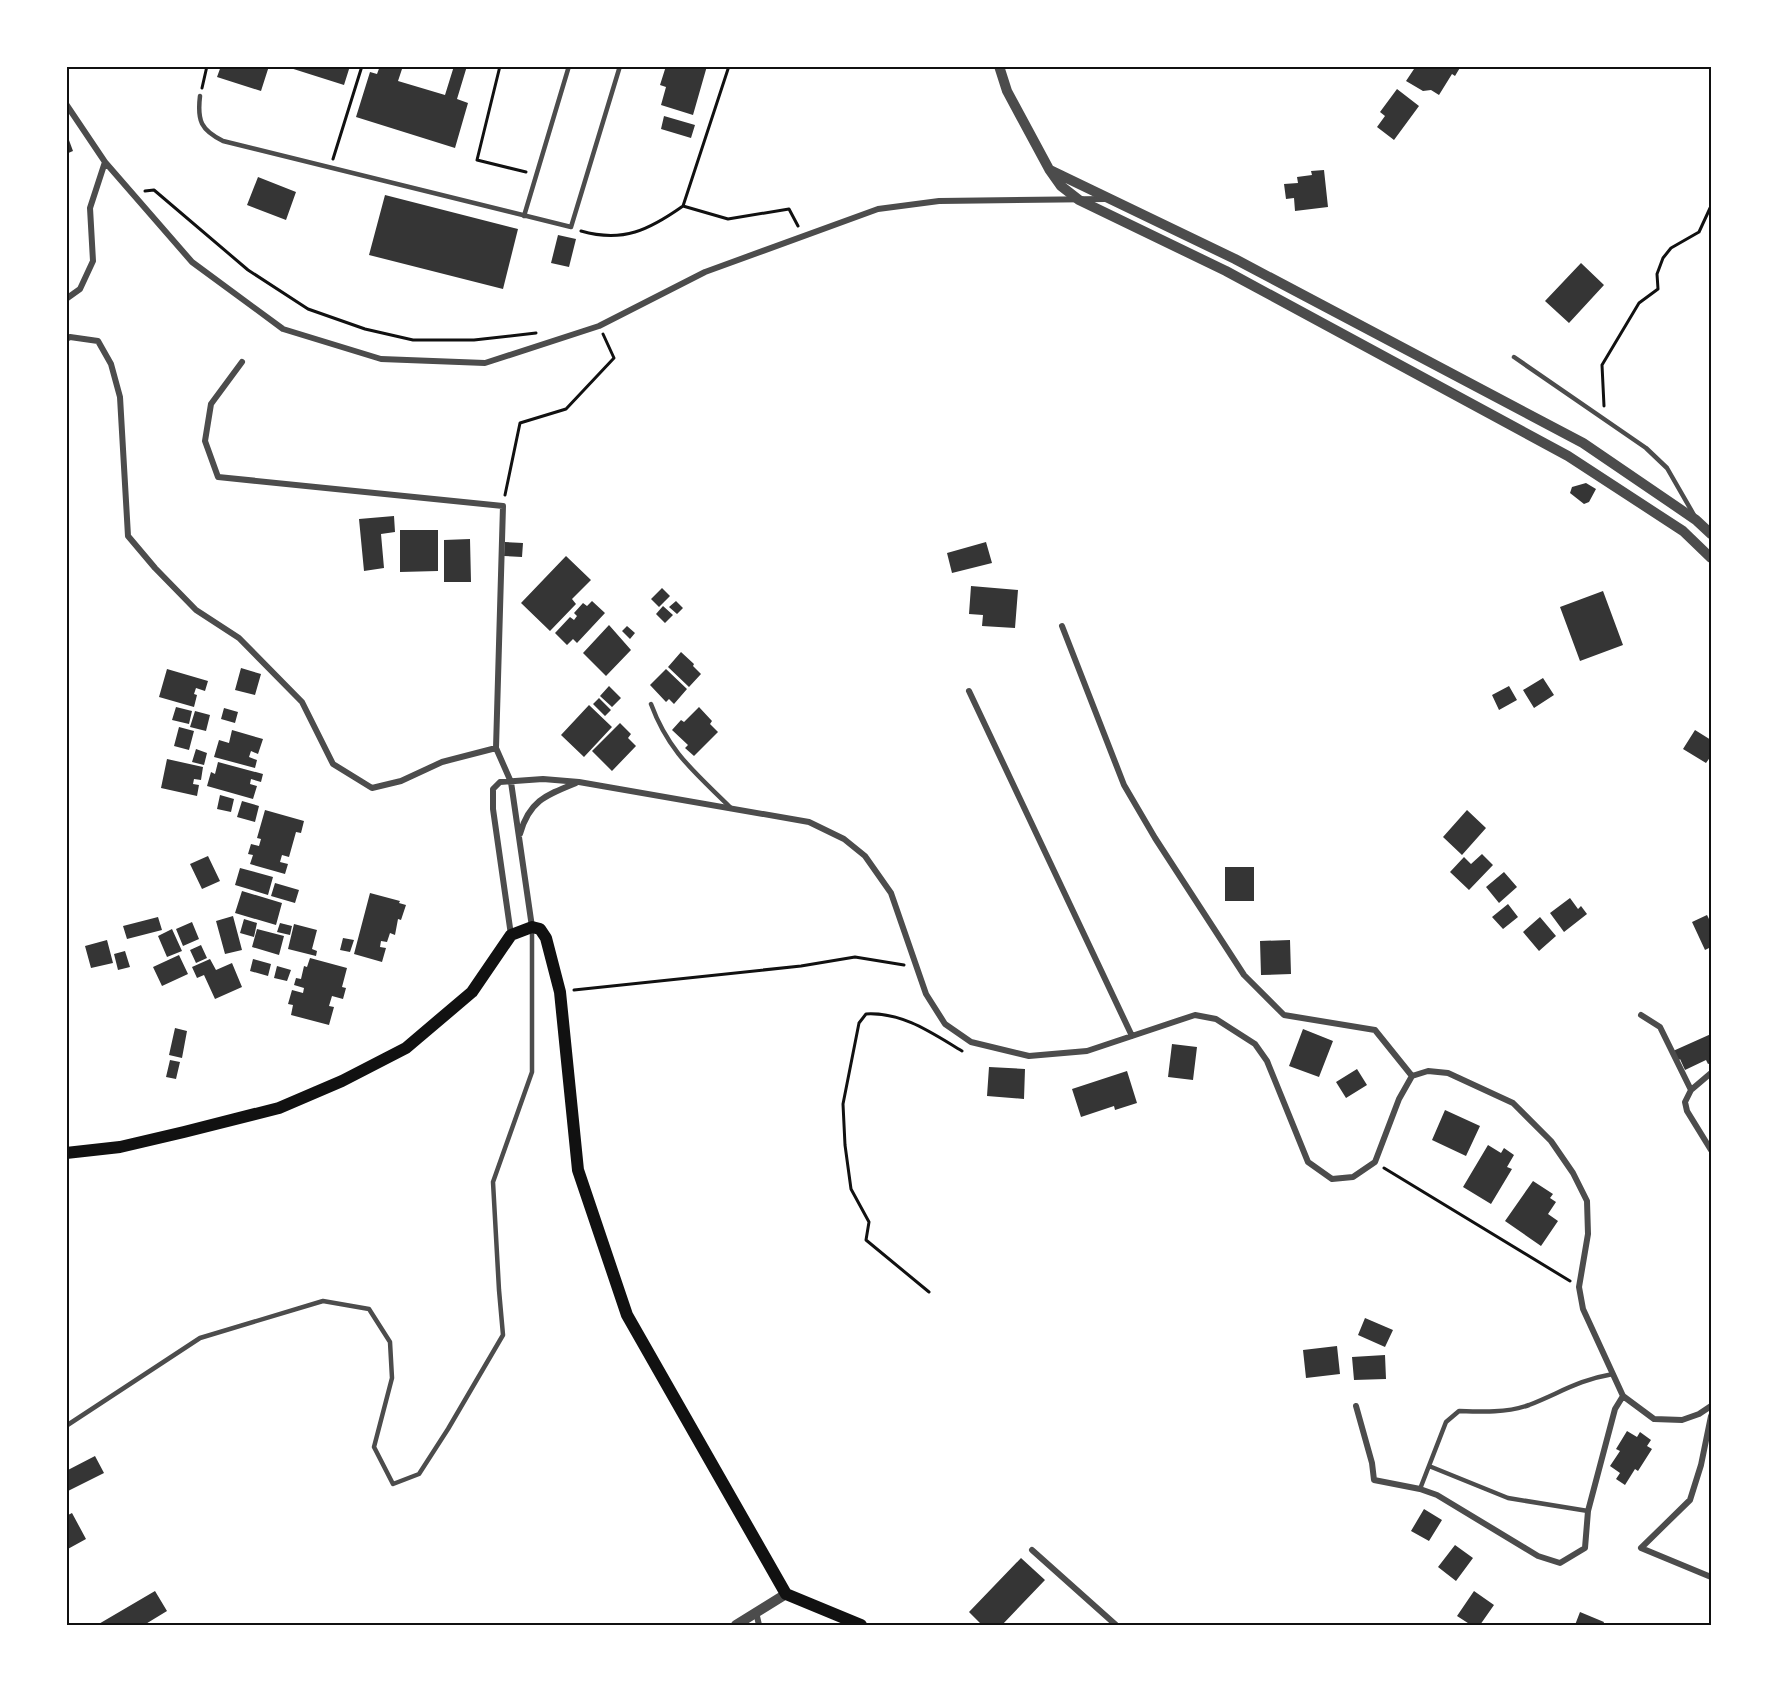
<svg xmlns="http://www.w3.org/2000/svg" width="1777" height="1691" font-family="Signika,sans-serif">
	<rect width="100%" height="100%" fill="#fff"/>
	<path fill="#353535" d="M221 66H269L261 91 217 77Z
		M284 66H350L344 85Z
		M380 66H403L398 81 445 95 454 66H467L457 99 468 103 455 148 356 117 370 72 377 74Z
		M666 66H707L693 115 661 105 666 87 660 85Z
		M1416 66H1461L1455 76 1452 74 1439 95 1431 90 1423 91 1406 81Z
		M1397 89 1419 106 1394 140 1377 127 1385 116 1380 112Z
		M664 116 695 125 691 138 661 129Z
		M66 132 73 151 66 154Z
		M1324 170 1328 207 1295 211 1294 198 1286 199 1284 184 1298 183 1297 177 1312 175 1311 171Z
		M258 177 296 192 286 220 247 205Z
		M385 195 518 229 503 289 369 255Z
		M558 235 576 239 569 267 551 263Z
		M1581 263 1604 285 1569 323 1545 301Z
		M1586 483 1596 489 1589 502 1584 504 1570 493 1572 487Z
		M394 516 395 532 381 534 384 568 364 571 359 519Z
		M400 530H438V571L400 572Z
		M470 539 471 582H444V540Z
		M505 542 523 543 522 557 504 556Z
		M986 542 992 563 952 573 947 553Z
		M566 556 591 580 572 599 576 604 550 631 521 603Z
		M971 586 1018 590 1015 628 982 626 983 615 969 614Z
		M662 588 670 596 659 607 651 599Z
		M1603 591 1623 645 1580 661 1560 607Z
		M592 601 605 613 577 643 573 639 567 645 555 633 570 617 574 620 577 616 574 613 583 603 587 606Z
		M676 601 683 608 677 614 669 607Z
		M663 606 673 615 665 623 656 614Z
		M609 625 631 650 606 676 583 653Z
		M627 626 635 633 630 639 622 631Z
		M681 652 694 664 693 666 701 674 689 687 668 667Z
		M241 668 261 674 255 695 235 690Z
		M167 669 208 681 205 691 196 688 194 694 197 695 194 707 159 697Z
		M666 669 687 689 674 704 669 699 666 702 650 685Z
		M1543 678 1554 695 1534 708 1523 690Z
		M609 686 621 698 612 707 600 696Z
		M1509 686 1517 700 1499 710 1492 695Z
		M599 698 611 710 605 716 593 704Z
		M589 705 612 727 584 757 561 735Z
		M176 707 192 711 189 724 172 720Z
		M699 707 712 721 710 724 718 732 694 756 685 748 688 745 672 730 681 720 684 722Z
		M224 708 238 712 235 723 221 719Z
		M195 711 210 715 206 731 190 727Z
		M620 723 631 734 628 738 636 746 612 771 592 751Z
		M179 727 194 731 189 750 174 746Z
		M232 730 263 739 258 754 251 751 249 757 257 760 255 768 214 757 219 740 229 743Z
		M1695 730 1711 740V756L1706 763 1683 749Z
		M196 749 207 753 204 765 192 762Z
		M167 759 203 767 201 780 194 779 193 784 199 785 197 796 161 788Z
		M218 762 263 774 261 782 251 779 250 784 257 786 253 799 207 786 211 772 215 774Z
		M220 795 234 799 231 812 217 809Z
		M242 801 259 806 255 822 237 817Z
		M265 810 304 821 301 833 296 832 289 857 282 855 280 862 288 864 285 874 250 864 253 855 248 854 251 844 259 846 261 839 257 838Z
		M1467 810 1486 828 1462 855 1443 837Z
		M1482 854 1493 865 1469 890 1450 872 1464 857 1471 864Z
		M208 856 220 881 202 889 190 864Z
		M1225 867H1254V901H1225Z
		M240 868 273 877 268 895 235 885Z
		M1504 872 1517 887 1499 903 1486 887Z
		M275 883 299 890 295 903 271 896Z
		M242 891 282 903 276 925 235 913Z
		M370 893 400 901 399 903 406 905 401 920 398 919 395 935 390 933 387 942 381 941 380 947 386 948 382 962 354 954Z
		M1570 898 1578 909 1581 906 1587 914 1564 932 1550 913Z
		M1508 904 1518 917 1503 929 1492 917Z
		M1707 915 1711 923V947L1705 950 1692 922Z
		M233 916 242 950 225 954 216 921Z
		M158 917 162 930 127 939 123 926Z
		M1540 917 1556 936 1539 951 1523 932Z
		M244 919 257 923 254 937 240 933Z
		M192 922 199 939 183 946 176 929Z
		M280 923 292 926 290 935 277 932Z
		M294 924 317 930 312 949 317 951 316 956 288 949Z
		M172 929 182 951 167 957 158 936Z
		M257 929 284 936 279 955 252 947Z
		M343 938 354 940 350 952 340 950Z
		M107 940 113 963 91 968 85 946Z
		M1290 940 1291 974 1261 975 1260 941Z
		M201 945 207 958 196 963 190 950Z
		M125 951 130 967 118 970 114 954Z
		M179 955 188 974 162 986 153 967Z
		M310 958 347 968 342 987 346 988 343 999 332 996 329 1006 334 1007 329 1025 291 1015 293 1005 288 1004 292 990 303 993 304 988 294 985 296 978 301 979 304 966 307 967Z
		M210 959 216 970 232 963 242 987 215 999 204 975 197 978 192 967Z
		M253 959 271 964 268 976 250 971Z
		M277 966 291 970 287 981 274 978Z
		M175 1028 187 1031 182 1058 169 1055Z
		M1303 1029 1333 1041 1319 1077 1289 1066Z
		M1711 1034V1063L1708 1064 1706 1060 1685 1070 1680 1059 1678 1061 1673 1051Z
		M1172 1044 1197 1047 1193 1080 1168 1077Z
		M170 1060 180 1062 176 1079 166 1077Z
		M989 1067 1025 1069 1024 1099 987 1096Z
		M1357 1069 1367 1085 1346 1098 1336 1082Z
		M1127 1071 1137 1103 1115 1110 1114 1106 1081 1117 1072 1089Z
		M1445 1110 1480 1126 1466 1156 1432 1140Z
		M1488 1145 1501 1153 1504 1148 1514 1155 1507 1167 1512 1169 1491 1204 1463 1187Z
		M1533 1181 1553 1194 1550 1198 1556 1202 1548 1214 1558 1221 1541 1246 1505 1221Z
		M1365 1318 1393 1330 1385 1347 1358 1335Z
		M1337 1346 1340 1374 1306 1378 1303 1350Z
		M1385 1355 1386 1379 1354 1380 1352 1357Z
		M1627 1431 1637 1437 1640 1432 1651 1440 1647 1446 1652 1449 1638 1471 1635 1469 1625 1485 1616 1479 1620 1473 1610 1466 1620 1451 1616 1449Z
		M95 1456 104 1473 66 1492V1471Z
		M1424 1509 1442 1520 1429 1541 1411 1531Z
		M72 1513 86 1539 66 1550V1516Z
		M1455 1545 1473 1558 1456 1581 1438 1567Z
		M1021 1558 1045 1580 1002 1625H982L969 1612Z
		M155 1591 167 1611 144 1625H97Z
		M1474 1591 1494 1605 1480 1625H1471L1457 1616Z
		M1580 1612 1604 1622 1603 1625H1575Z"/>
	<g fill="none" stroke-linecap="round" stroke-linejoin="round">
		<path stroke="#111" stroke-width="3" d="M500 66 477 160 526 172
			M729 66 683 206 728 219 789 209 798 226
			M202 88 207 66
			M333 159 362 66
			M145 191 154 190 248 270 308 309 365 329 413 340H474L536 333
			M581 231C623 243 649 230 683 206
			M1604 406 1602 365 1639 303 1658 289 1657 274 1663 258 1671 248 1699 232 1711 206
			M505 495 520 423 566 409 614 358 603 334
			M574 990 801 966 855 957 904 965
			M1384 1168 1570 1281
			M929 1292 866 1240 869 1222 851 1189 845 1145 843 1104 859 1023 866 1014C903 1012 932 1033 962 1051"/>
		<path stroke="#4c4c4c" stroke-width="4.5" d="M200 96C197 121 201 130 223 141L571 227 620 66
			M524 216 569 66
			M1514 357 1646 448 1667 468 1694 515
			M651 704C669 753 696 773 731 808
			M66 1426 200 1338 323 1301 369 1309 390 1342 392 1378 374 1447 393 1484 419 1474 448 1429 503 1335 499 1290 493 1182 532 1072V930
			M1429 1466 1508 1498 1588 1511
			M1420 1489 1446 1422 1459 1411C1483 1412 1506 1413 1529 1405 1560 1393 1578 1380 1613 1374"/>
		<path stroke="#4c4c4c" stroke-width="6" d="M66 104 105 162 192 262 283 329 381 359 485 363 599 326 705 272 878 209 939 201 1105 199
			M66 299 80 289 93 261 90 208 105 162
			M66 339 70 337 98 341 111 364 120 397 128 536 155 568 196 610 239 638 302 702 333 764 372 788 401 781 442 762 496 748
			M242 362 211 404 205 441 218 477 503 506 496 748 511 782 532 927
			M1062 626 1124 785 1155 838 1244 975 1284 1015 1375 1030 1412 1076
			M969 691 1132 1036
			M520 834C529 801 546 795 576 783
			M511 935 493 809V789L500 782 543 779 579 782 809 822 844 839 865 856 891 893 926 994 945 1024 971 1042 1029 1056 1087 1051 1195 1015 1216 1019 1255 1044 1267 1061 1308 1162 1332 1179 1353 1177 1375 1162 1399 1099 1412 1076 1428 1071 1448 1073 1513 1103 1551 1141 1573 1173 1587 1201 1588 1234 1579 1287 1583 1309 1623 1396 1654 1419 1682 1420 1699 1414 1711 1406
			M1641 1015 1660 1027 1691 1090
			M1711 1073 1691 1090 1685 1102 1687 1111 1711 1150
			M1356 1406 1372 1463 1374 1480 1420 1489 1437 1495 1538 1556 1560 1563 1585 1548 1588 1511 1615 1409 1623 1396
			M1711 1416 1701 1465 1690 1500 1641 1548 1711 1577
			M1032 1550 1116 1625
			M756 1612 759 1625"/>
		<path stroke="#4c4c4c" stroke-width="10" d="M999 66 1007 91 1049 169 1061 186 1079 200 1226 271 1568 456 1683 531 1711 558
			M1050 170 1235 259 1583 443 1696 520 1711 534
			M736 1625 786 1594"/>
		<path stroke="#111" stroke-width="12" d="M66 1153 120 1147 184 1132 279 1108 342 1081 406 1048 472 992 511 935 532 927 540 929 546 938 560 992 578 1170 627 1315 786 1594 861 1625"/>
	</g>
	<rect width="1777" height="1691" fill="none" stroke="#ffffff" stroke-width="135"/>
	<rect x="68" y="68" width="1642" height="1556" fill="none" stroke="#111" stroke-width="2"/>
</svg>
